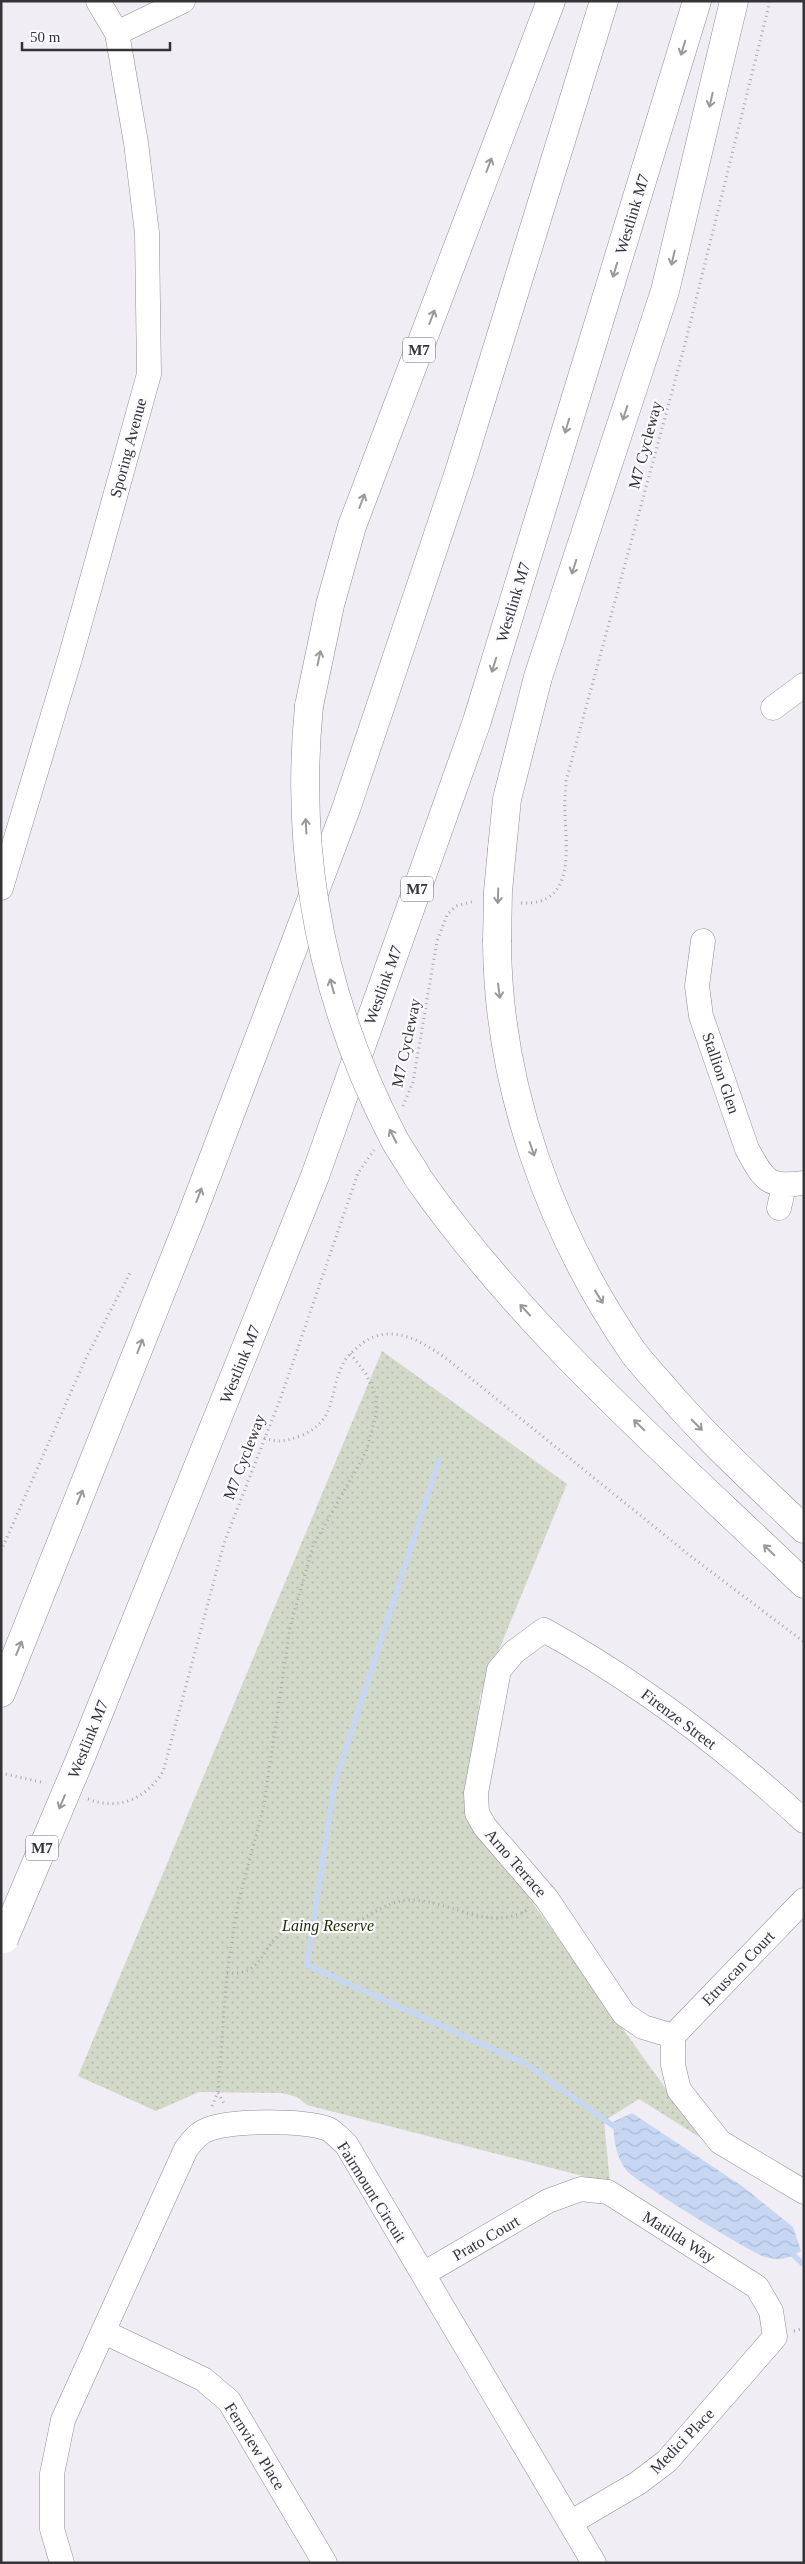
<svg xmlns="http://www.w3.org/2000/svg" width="805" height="2564" font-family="'Times New Roman',serif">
	<defs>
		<pattern id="park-dots" width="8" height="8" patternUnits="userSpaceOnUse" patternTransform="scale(1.25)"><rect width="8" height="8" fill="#d2d9c8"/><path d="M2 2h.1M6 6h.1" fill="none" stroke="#b5bbac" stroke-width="1.8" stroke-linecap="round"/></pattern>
		<pattern id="water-waves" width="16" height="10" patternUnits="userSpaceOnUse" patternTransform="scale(1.25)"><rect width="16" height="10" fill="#c7d7f3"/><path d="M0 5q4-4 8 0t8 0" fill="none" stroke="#acb9d1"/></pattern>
	</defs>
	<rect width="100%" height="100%" fill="#f0edf5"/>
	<path fill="url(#park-dots)" d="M382 1351 567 1484 480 1696 466 1819 530 1899 701 2138 639 2099 604 2121 610 2183 307 2105 297 2097 282 2093 199 2092 156 2111 78 2076Z"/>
	<path fill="url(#water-waves)" d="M632 2113 742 2186 793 2227 801 2251C788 2259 780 2261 765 2257 751 2253 633 2180 626 2170 615 2155 614 2139 613 2122Z"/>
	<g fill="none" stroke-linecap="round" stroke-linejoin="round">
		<path stroke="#c7d7f3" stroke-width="5.5" d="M439 1460 334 1786 307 1965 526 2064 619 2130
			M789 2251 804 2265"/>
		<defs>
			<path id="minor" d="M117 33 183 1
				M773 708 804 685
				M1 888 71 655 149 374 147 233 136 143 117 33 98 1
				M703 941 697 986 701 1016 747 1149C764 1180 767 1188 804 1183
				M779 1208 784 1186
				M673 2036 643 2027 624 2014 547 1899 485 1827 477 1813 476 1793 499 1670 514 1652 544 1630C638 1682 725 1748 804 1821
				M673 2036V2065L679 2090 720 2142 804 2192
				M673 2036 804 1900
				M423 2274 548 2201 581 2189 608 2192 757 2287 771 2311 775 2337 667 2461 638 2483 570 2523
				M104 2332 203 2379 229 2401 325 2563
				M62 2563 52 2529V2474L63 2420 186 2149C193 2140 198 2133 209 2129 233 2120 304 2120 328 2129 334 2132 340 2139 346 2144L594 2563"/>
			<path id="motorway" d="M309 706 330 605 352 526 551 1
				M502 849 507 799 538 677 665 291 734 1
				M497 942C498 1088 551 1233 633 1352 642 1364 653 1376 663 1387 706 1438 756 1483 804 1529
				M418 1178C525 1331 670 1455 804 1584
				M1 1693 191 1217 346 809 460 469 604 1
				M81 1757 315 1176 477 721 697 1"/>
		</defs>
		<use href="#minor" stroke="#908d95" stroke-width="25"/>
		<use href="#motorway" stroke="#908d95" stroke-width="29"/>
		<path stroke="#a9a6ac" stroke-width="3" stroke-dasharray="1 4" stroke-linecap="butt" d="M521 903C576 906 566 849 565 812 564 802 566 792 566 781L685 344 770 1
			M403 1106 413 1082 437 941 447 915 456 906 475 901
			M264 1438C279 1443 286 1441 300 1436 338 1421 328 1393 343 1364 346 1357 352 1352 358 1347 387 1320 420 1340 447 1359L693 1558 804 1642
			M1 1551 86 1358 130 1273
			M1 1773 45 1783
			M88 1799C119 1811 145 1799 163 1772L224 1543 281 1397 358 1173 374 1150
			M227 1973C264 1976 260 1948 282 1933 285 1931 292 1930 296 1929 314 1925 334 1929 353 1923 371 1916 388 1901 408 1900 451 1899 487 1934 529 1909
			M218 2093 225 2105
			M212 2106 218 2092 227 1973 238 1904 264 1805 290 1627 313 1546 366 1452 376 1415V1396L366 1374 350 1353
			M794 2331 804 2328"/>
		<use href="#minor" stroke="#fff" stroke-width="24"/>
		<use href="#motorway" stroke="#fff" stroke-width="28"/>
		<defs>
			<path id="motorway-bridge" d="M309 706C294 858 323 1003 394 1139 401 1152 411 1165 418 1178
				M497 942 498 891 502 849
				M4 1939 81 1757"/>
		</defs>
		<use href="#motorway-bridge" stroke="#908d95" stroke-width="29" stroke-linecap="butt"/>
		<use href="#motorway-bridge" stroke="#fff" stroke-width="28"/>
	</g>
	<defs><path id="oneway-shaft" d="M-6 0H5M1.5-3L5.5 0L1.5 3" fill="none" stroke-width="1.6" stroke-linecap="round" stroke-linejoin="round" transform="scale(1.25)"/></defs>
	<g stroke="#9a999a">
		<use href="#oneway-shaft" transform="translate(683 48) rotate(107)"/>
		<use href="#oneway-shaft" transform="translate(711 100) rotate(103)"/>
		<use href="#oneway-shaft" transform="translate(489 165) rotate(-69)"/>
		<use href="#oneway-shaft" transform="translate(673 258) rotate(103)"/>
		<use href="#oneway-shaft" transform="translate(615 270) rotate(107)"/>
		<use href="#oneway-shaft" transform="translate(432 317) rotate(-69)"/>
		<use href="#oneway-shaft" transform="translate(625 413) rotate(108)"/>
		<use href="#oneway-shaft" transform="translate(567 426) rotate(107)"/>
		<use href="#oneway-shaft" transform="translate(362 501) rotate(-69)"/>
		<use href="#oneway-shaft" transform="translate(574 567) rotate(108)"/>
		<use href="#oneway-shaft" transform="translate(319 658) rotate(-78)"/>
		<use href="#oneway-shaft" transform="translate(494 665) rotate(107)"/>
		<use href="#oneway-shaft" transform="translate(306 826) rotate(-93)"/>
		<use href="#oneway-shaft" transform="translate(498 896) rotate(92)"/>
		<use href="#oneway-shaft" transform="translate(332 986) rotate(-106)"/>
		<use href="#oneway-shaft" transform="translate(499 991) rotate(83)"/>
		<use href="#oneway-shaft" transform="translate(393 1136) rotate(-117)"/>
		<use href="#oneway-shaft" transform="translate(532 1149) rotate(71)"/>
		<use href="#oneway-shaft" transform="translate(199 1195) rotate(-69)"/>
		<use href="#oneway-shaft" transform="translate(599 1297) rotate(58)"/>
		<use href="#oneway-shaft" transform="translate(525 1310) rotate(-133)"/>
		<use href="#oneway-shaft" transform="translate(140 1346) rotate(-69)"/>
		<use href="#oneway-shaft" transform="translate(639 1425) rotate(-136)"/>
		<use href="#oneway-shaft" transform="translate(697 1425) rotate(45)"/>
		<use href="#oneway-shaft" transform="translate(80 1497) rotate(-68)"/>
		<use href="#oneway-shaft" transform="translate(769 1550) rotate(-136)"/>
		<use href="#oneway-shaft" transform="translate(19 1648) rotate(-68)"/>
		<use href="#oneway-shaft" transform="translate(62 1802) rotate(113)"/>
	</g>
	<g text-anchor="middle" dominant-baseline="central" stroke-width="4.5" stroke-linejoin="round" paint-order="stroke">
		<g fill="#fcfbff" stroke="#706f72" stroke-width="1">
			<rect x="403" y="337.5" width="32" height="25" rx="4"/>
			<rect x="401" y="876.5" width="32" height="25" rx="4"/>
			<rect x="26" y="1835.5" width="32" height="25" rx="4"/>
		</g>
		<g font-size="15" font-weight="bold" fill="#343336">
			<text x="419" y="350">M7</text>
			<text x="417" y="889">M7</text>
			<text x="42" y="1848">M7</text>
		</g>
		<g font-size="16" fill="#343336" stroke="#fcfbff">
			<text transform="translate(632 214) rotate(-73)">Westlink M7</text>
			<text transform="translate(645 445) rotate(-75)">M7 Cycleway</text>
			<text transform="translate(128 448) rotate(-75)">Sporing Avenue</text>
			<text transform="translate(513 602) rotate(-73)">Westlink M7</text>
			<text transform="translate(383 985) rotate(-70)">Westlink M7</text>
			<text transform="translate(406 1043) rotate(-78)">M7 Cycleway</text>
			<text transform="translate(721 1073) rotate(71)">Stallion Glen</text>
			<text transform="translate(240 1364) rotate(-68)">Westlink M7</text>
			<text transform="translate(244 1457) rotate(-69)">M7 Cycleway</text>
			<text transform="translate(679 1719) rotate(37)">Firenze Street</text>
			<text transform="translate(88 1739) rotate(-68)">Westlink M7</text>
			<text transform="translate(516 1863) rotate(49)">Arno Terrace</text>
			<text transform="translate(738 1968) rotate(-46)">Etruscan Court</text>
			<text transform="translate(372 2192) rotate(58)">Fairmount Circuit</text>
			<text transform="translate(679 2237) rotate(32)">Matilda Way</text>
			<text transform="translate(486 2238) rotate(-30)">Prato Court</text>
			<text transform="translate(682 2441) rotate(-46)">Medici Place</text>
			<text transform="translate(255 2446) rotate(58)">Fernview Place</text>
		</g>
		<g font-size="16" font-style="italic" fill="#223000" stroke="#fcfbff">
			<text x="328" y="1925">Laing Reserve</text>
		</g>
	</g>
	<rect width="805" height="2564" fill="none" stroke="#343336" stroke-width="5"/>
	<path d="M22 42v8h148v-8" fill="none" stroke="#343336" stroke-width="2.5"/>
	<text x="30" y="42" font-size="15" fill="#343336" stroke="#fcfbff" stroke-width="4" paint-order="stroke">50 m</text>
</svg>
